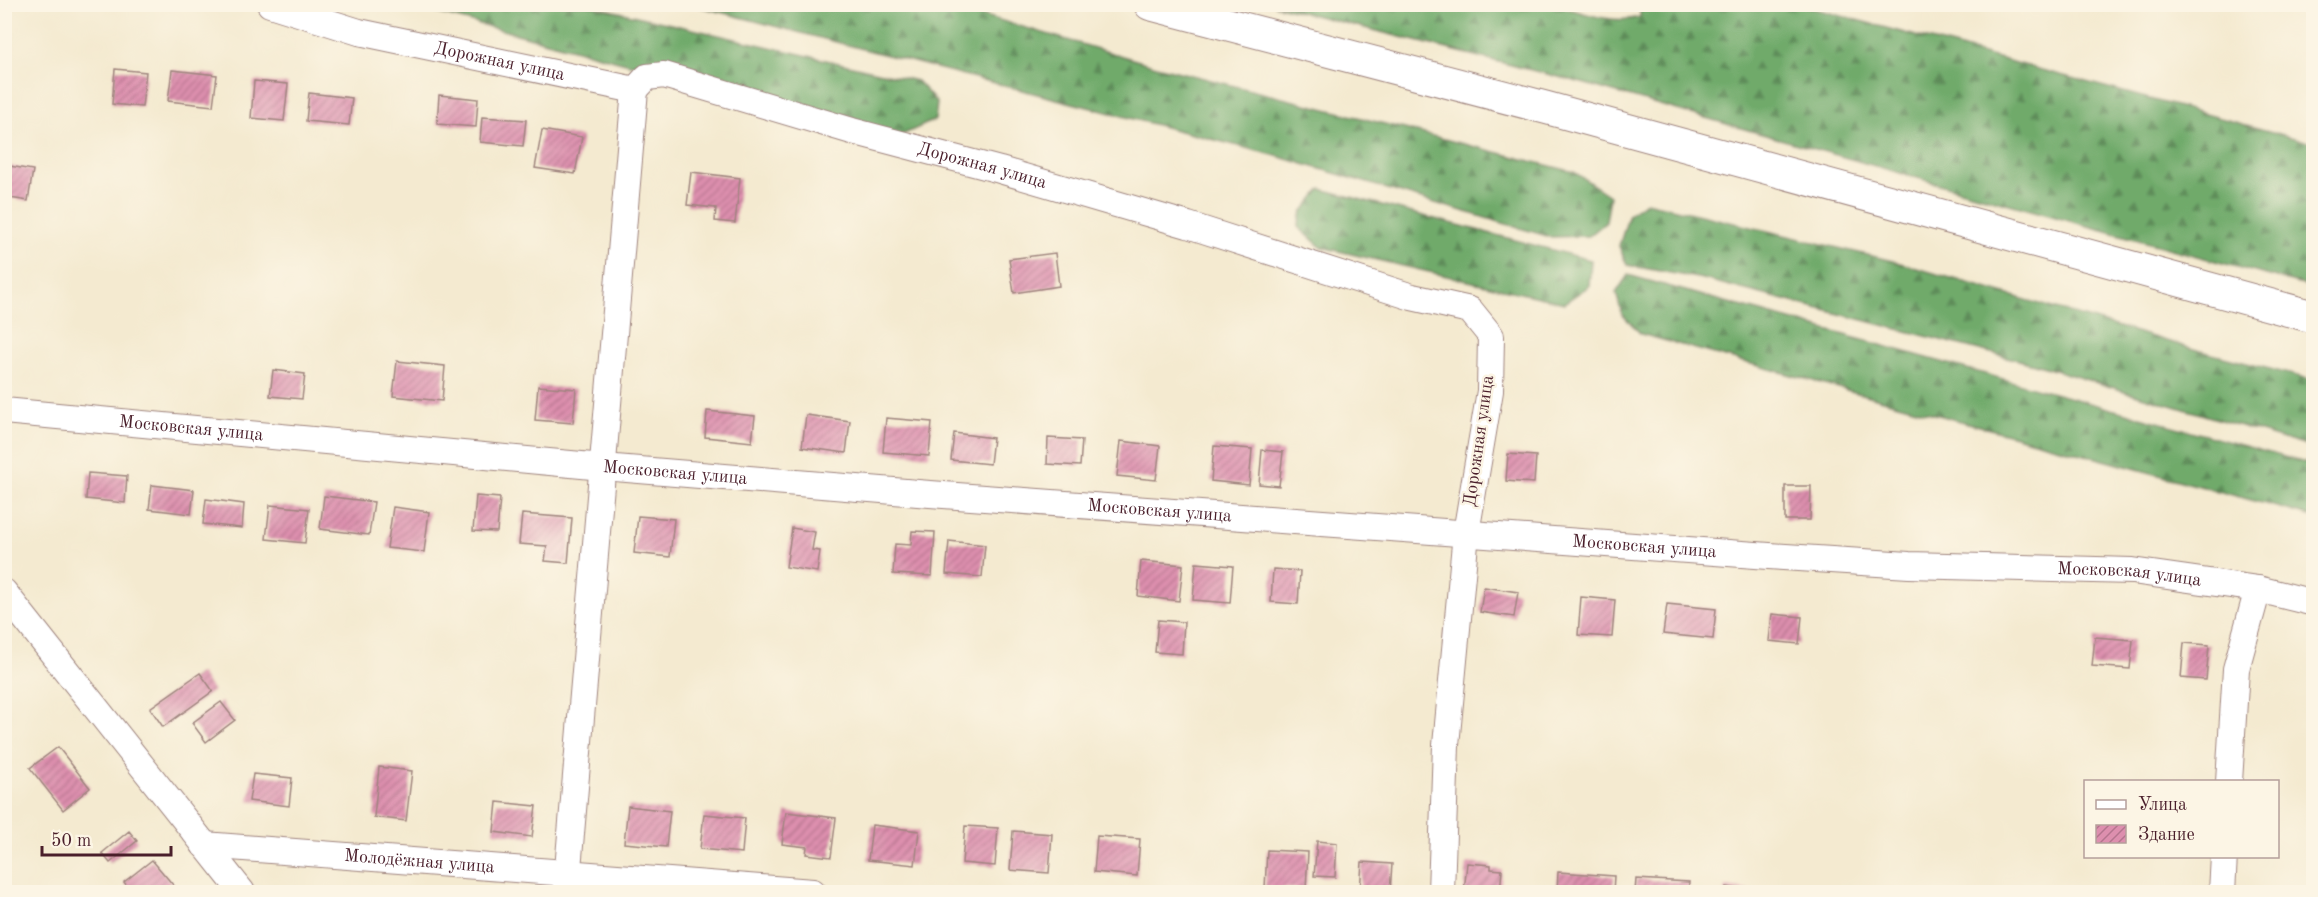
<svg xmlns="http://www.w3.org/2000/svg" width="2318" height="897" font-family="'Old Standard TT',serif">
	<defs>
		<pattern id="forest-firs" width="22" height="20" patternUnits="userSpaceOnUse" patternTransform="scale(1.5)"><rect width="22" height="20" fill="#6faa6b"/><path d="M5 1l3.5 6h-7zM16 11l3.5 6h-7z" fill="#5d8a58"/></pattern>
		<pattern id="building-hatch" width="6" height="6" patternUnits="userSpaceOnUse" patternTransform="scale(1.5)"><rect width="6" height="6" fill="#dd8fae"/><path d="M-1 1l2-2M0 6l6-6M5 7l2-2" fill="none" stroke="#b5748e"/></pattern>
	</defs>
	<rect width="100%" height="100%" fill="#fcf5e5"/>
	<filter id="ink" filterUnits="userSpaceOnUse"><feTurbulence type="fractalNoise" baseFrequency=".0167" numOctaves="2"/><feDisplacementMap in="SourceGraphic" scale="12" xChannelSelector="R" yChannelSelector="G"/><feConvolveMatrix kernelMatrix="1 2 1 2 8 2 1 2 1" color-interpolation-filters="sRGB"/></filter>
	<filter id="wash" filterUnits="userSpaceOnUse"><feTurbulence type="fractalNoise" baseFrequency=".008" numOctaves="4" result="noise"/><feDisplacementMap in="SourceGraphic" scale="24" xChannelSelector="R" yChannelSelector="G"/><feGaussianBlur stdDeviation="1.35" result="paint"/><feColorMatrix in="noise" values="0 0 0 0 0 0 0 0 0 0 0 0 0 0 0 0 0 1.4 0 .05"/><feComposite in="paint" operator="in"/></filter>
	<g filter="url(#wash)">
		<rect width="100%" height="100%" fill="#f4ead0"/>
		<path fill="url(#forest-firs)" stroke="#5c644b" stroke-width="1.5" d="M408 5H589L917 81 937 103 935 120 900 136Z
			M693 5H948L1160 67 1574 172 1610 196 1606 222 1589 236 1550 237 1273 155Z
			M1556 5C1581 12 1614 25 1640 17V11L1630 5H1801L2313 143V288L2066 220 1582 83 1274 5Z
			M1321 189 1591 260 1589 286 1564 303 1321 247 1298 227 1302 212Z
			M1646 202 1893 261 2204 352 2313 380V448L2038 365 1703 279 1627 265 1619 246 1629 214Z
			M1628 275 2313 465V517L1641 334 1622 314 1616 293Z"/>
		<g id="blocks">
			<path fill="url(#building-hatch)" d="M115 69 146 72 142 107 112 104Z
				M172 70 217 75 213 106 168 101Z
				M254 81 288 84 284 121 251 118Z
				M309 93 352 98 349 125 306 121Z
				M439 95 478 99 476 127 437 124Z
				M482 117 526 120 523 146 480 142Z
				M542 130 582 137 575 174 535 168Z
				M4 165 33 170 28 201 4 197Z
				M691 172 740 178 735 223 715 221 716 208 687 205Z
				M1055 253 1059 286 1014 293 1009 259Z
				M397 361 445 366 442 401 393 396Z
				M273 370 305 374 302 399 270 396Z
				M538 386 576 389 573 423 535 420Z
				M707 411 755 416 752 442 705 437Z
				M806 415 850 421 846 453 802 447Z
				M886 418 932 422 929 456 883 452Z
				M954 433 993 438 990 464 951 460Z
				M1048 438 1082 440 1080 466 1047 464Z
				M1121 441 1160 446 1156 480 1117 476Z
				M1214 446 1252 449 1249 485 1211 481Z
				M1262 450 1283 452 1279 486 1259 484Z
				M1508 454 1536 456 1534 483 1506 481Z
				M88 473 127 476 125 503 86 499Z
				M152 485 194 490 191 514 149 509Z
				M1785 486H1811L1810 520H1785Z
				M324 496 374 502 369 535 320 529Z
				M476 496 500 498 497 532 473 531Z
				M206 499 244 504 242 528 203 524Z
				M270 505 309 509 305 543 266 539Z
				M393 507 429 512 424 552 387 548Z
				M522 514 572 518 568 563 545 561 547 546 519 544Z
				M638 516 674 519 670 557 634 553Z
				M792 528 815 532 812 550 820 551 817 572 786 567Z
				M912 531 935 532 932 576 893 574 895 544 911 545Z
				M949 541 985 545 982 577 946 574Z
				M1141 561 1183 565 1179 601 1138 596Z
				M1196 563 1233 566 1230 603 1193 600Z
				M1273 569 1300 571 1298 604 1271 602Z
				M1484 587 1518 592 1514 617 1480 612Z
				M1581 597 1615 600 1612 637 1578 635Z
				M1667 604 1716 609 1713 639 1663 634Z
				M1772 614 1802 617 1799 644 1769 641Z
				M1158 620 1184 622 1182 654 1155 652Z
				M2095 637 2133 640 2130 669 2092 666Z
				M2184 643 2209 645 2206 680 2181 678Z
				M200 673 213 691 163 727 150 708Z
				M221 702 235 720 206 742 192 723Z
				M58 747 90 788 63 810 30 768Z
				M379 767 412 771 406 821 374 817Z
				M253 774 292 778 289 806 249 801Z
				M497 802 536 806 532 837 494 832Z
				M628 806 670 811 666 847 624 843Z
				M786 812 836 818 831 857 806 854 807 847 782 844Z
				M704 814 745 818 742 853 700 849Z
				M872 825 919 831 915 865 868 860Z
				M965 826 998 828 995 866 962 863Z
				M129 831 137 841 110 863 102 853Z
				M1013 831 1052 834 1049 873 1010 870Z
				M1097 836 1140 839 1137 876 1094 872Z
				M1317 841 1337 843 1335 877 1314 876Z
				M1267 850 1308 852 1306 889 1265 888Z
				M152 860 179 892H132L124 882Z
				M1362 862 1392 864 1390 892H1360Z
				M1467 863 1491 865V869L1502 870 1500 892H1464Z
				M1558 872 1614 876 1613 892H1557Z
				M1636 879 1689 882 1688 892H1635Z
				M1726 887 1753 891 1752 892H1725Z
				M1815 888 1841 891V892H1815Z"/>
		</g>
	</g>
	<g filter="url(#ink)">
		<use href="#blocks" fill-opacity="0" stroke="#9f847e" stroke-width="1.5"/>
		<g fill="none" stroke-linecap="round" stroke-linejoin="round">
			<defs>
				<g id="minor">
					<path id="s1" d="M270 4 359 32 635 90 647 77 664 75 852 131 1000 170 1188 225 1412 297 1470 310 1491 336 1490 391 1466 533 1446 745 1441 892"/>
					<path id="s2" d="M4 411 603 467 930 494 1769 556 1909 565 2132 571 2258 589 2314 603"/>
					<path d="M4 592 242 892"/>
					<path d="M2229 782 2236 669 2258 589"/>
					<path id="s3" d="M204 845 813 892"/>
					<path d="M566 892 635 90"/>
					<path d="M2222 892 2224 856"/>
				</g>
				<path id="major" d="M1150 4 1547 108 2314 317"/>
			</defs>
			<use href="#minor" stroke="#9f847e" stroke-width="28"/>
			<use href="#major" stroke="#9f847e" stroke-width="34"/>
			<use href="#minor" stroke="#fff" stroke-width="26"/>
			<use href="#major" stroke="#fff" stroke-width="32"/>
		</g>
	</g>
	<g text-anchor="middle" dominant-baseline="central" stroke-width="5" stroke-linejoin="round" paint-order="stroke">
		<g font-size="18" fill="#4a1f2b" stroke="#fcf5e5">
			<text stroke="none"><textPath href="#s1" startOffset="237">Дорожная улица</textPath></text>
			<text stroke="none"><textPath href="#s1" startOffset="741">Дорожная улица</textPath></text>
			<text stroke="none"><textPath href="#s2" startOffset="188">Московская улица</textPath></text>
			<text transform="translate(1479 441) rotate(-82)">Дорожная улица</text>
			<text stroke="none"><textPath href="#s2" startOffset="674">Московская улица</textPath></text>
			<text stroke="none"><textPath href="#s2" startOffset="1160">Московская улица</textPath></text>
			<text stroke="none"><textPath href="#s2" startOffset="1646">Московская улица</textPath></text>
			<text stroke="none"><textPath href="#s2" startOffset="2132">Московская улица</textPath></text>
			<text stroke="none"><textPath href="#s3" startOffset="216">Молодёжная улица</textPath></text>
		</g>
	</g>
	<rect width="2318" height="897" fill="none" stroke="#fcf5e5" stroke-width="24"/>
	<rect x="2084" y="780" width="195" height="78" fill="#fcf5e5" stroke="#b59f9b" stroke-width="1.5"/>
	<rect x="2096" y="800" width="30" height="9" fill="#ffffff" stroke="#b59f9b" stroke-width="1.5"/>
	<text x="2138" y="810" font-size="18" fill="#4a1f2b">Улица</text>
	<rect x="2096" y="825" width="30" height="18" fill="url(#building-hatch)" stroke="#b59f9b" stroke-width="1.5"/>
	<text x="2138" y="840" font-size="18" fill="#4a1f2b">Здание</text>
	<path d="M42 846v9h129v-9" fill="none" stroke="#4a1f2b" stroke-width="3"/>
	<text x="51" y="846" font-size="18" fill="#4a1f2b" stroke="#fcf5e5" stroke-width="4.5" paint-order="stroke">50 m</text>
</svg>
